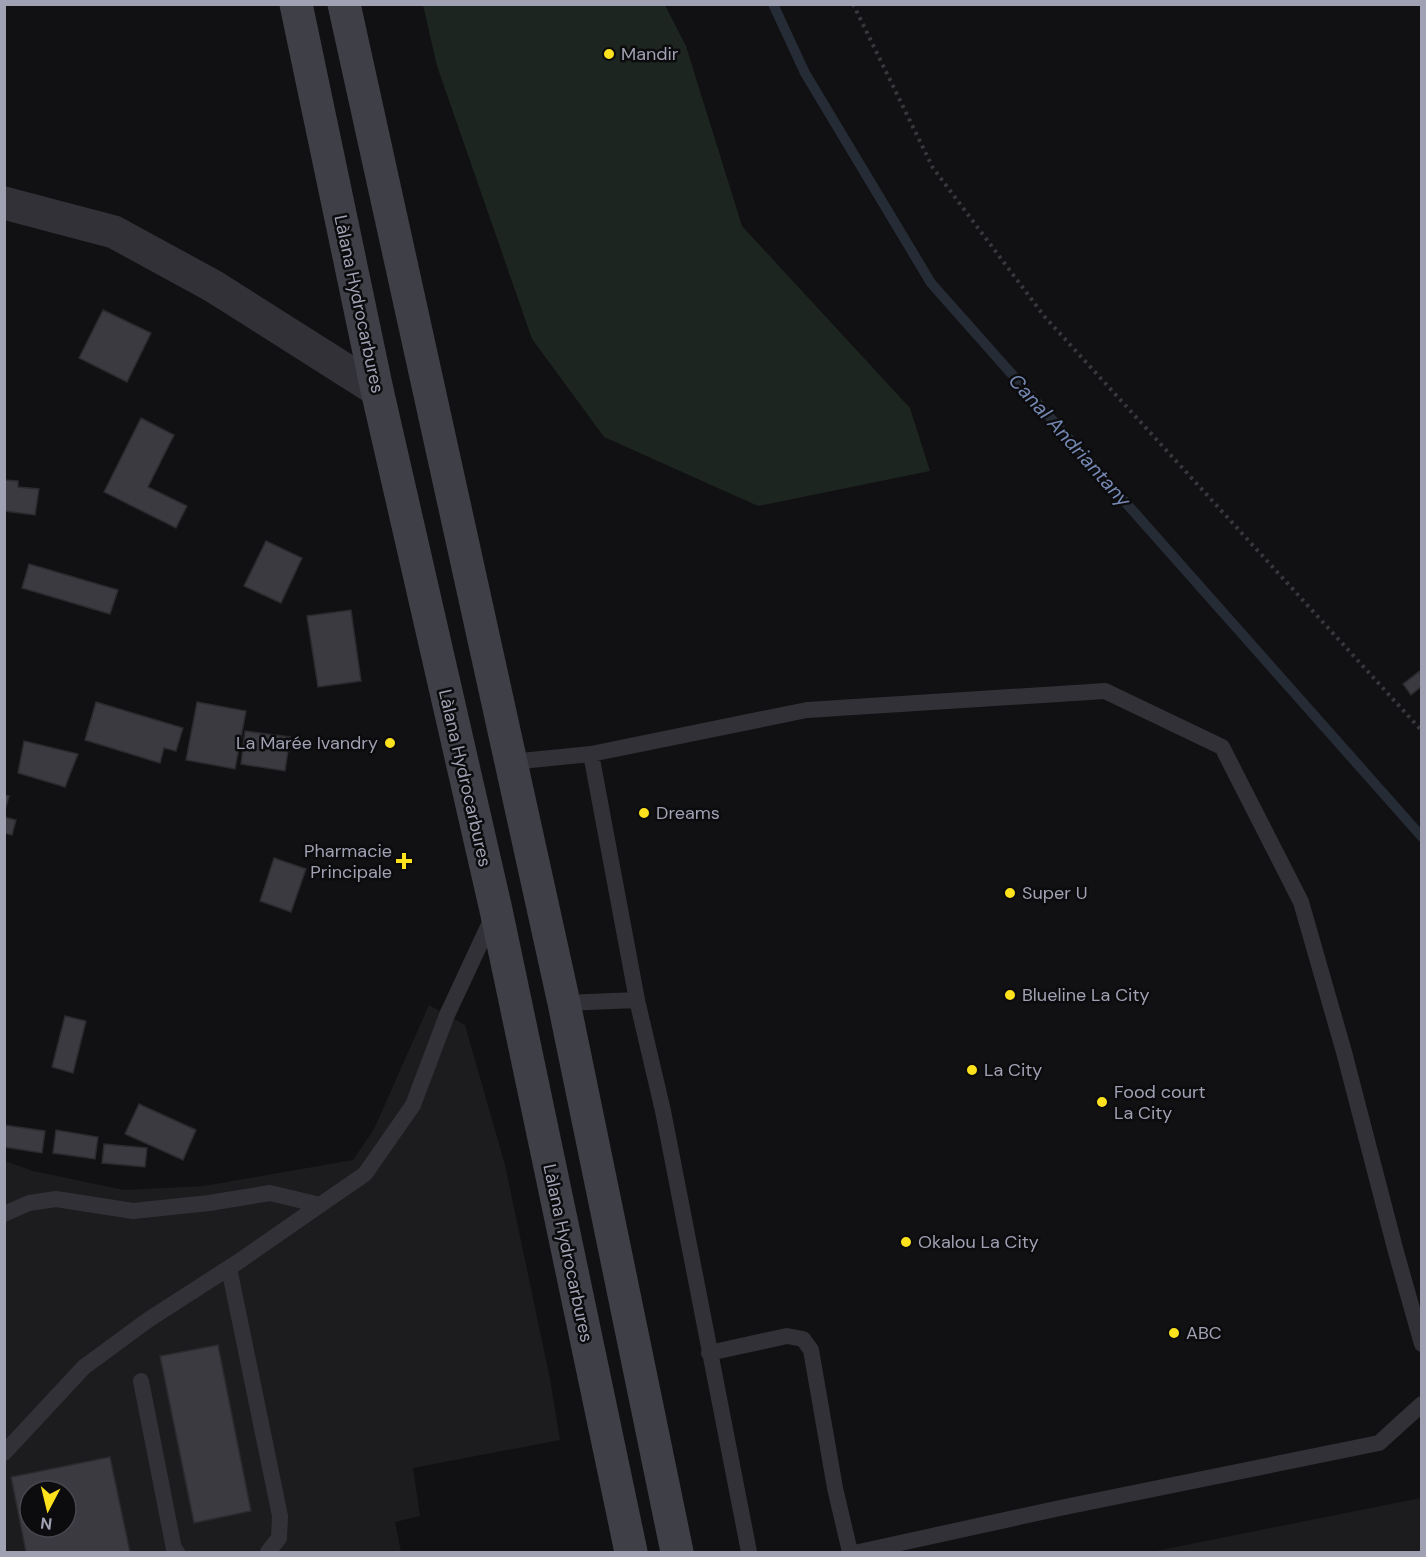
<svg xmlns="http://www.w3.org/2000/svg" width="1426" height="1557" font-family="'DM Sans',sans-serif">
	<rect width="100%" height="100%" fill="#111012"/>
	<path fill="#1c1c1f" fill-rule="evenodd" d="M429 1005 465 1025 505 1165 550 1379 560 1440 413 1468 420 1516 395 1522 401 1552H5V1161L33 1171 124 1190 204 1186 353 1160 374 1129ZM30 1491H66V1527H30Z
		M1421 1498V1552H1151Z"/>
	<path fill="#1c251f" d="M423 5H665L686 46 742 226 910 408 930 471 758 506 604 437 532 339 437 66Z"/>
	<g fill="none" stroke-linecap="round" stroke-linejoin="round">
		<path stroke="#262c36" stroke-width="10" d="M773 4 805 73 931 283 1422 837"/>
	</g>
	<path fill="#3a3a40" stroke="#2b2a2e" stroke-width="1.5" fill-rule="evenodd" d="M103 310 151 333 127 382 79 358Z
		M141 418 174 435 148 487 187 506 176 528 104 492Z
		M4 480 18 481V487L39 489 35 515 4 511Z
		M266 541 302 558 281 603 244 586Z
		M29 564 118 590 110 614 22 588Z
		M351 610 361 681 318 687 307 616Z
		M1420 671 1422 686 1411 695 1403 684Z
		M96 702 183 728 176 751 164 748 160 763 85 740Z
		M197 702 246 711 235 769 186 760Z
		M245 731 290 737 285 771 241 764Z
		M24 741 78 754 65 787 18 773Z
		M4 795 9 796 4 813Z
		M4 817 16 820 12 835 4 833Z
		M274 858 306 869 291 912 260 901Z
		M65 1016 86 1021 73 1073 52 1067Z
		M139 1104 196 1130 183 1160 125 1134Z
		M4 1125 45 1131 42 1153 4 1147Z
		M56 1130 98 1137 95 1159 53 1153Z
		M104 1144 147 1148 145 1167 102 1163Z
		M218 1345 251 1511 194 1523 160 1356Z
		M110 1457 130 1552H26L11 1477ZM30 1491H66V1527H30Z"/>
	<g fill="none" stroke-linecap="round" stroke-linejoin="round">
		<path stroke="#37373e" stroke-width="4" stroke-dasharray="3 4.5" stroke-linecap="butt" d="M853 4 933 168 1044 316 1422 731"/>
		<path stroke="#313137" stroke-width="16" d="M591 754 637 1000 663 1111 749 1552
			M511 762 591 754 807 710 1105 691 1222 747 1301 902 1344 1052 1396 1252 1422 1344
			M564 1003 637 1000
			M4 1214 29 1203 56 1199 133 1211 209 1203 270 1193 320 1205 365 1174 413 1105 447 1015 494 914
			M229 1268 280 1516 279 1538 268 1552
			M709 1353 787 1336 803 1339 811 1350 835 1488 850 1552
			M141 1381 174 1549 177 1552
			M4 1453 84 1367 148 1320 238 1262 320 1205
			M859 1552 1060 1508 1379 1443 1422 1404"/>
		<path stroke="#313137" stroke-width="33" d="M4 203 114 232 213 286 377 390"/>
		<path stroke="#3f3f47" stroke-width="33" d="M296 4 377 390 496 910 631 1552
			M344 4 564 1003 677 1552"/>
	</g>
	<g fill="#fde21d" stroke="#0c0b0d" stroke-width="2">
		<circle cx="609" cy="54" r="6"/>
		<circle cx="390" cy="743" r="6"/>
		<circle cx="644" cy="813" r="6"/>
		<path d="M401 852h6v6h6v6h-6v6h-6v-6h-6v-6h6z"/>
		<circle cx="1010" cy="893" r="6"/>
		<circle cx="1010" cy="995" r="6"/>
		<circle cx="972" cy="1070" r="6"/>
		<circle cx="1102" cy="1102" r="6"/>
		<circle cx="906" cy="1242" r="6"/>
		<circle cx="1174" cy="1333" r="6"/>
	</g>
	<g text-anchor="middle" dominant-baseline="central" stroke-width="5" stroke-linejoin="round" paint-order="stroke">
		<g font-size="18" fill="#a0a2b4" stroke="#0c0b0d" text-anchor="start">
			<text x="621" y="54">Mandir</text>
			<text x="378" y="743" text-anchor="end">La Marée Ivandry</text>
			<text x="656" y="813">Dreams</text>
			<text x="392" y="851" text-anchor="end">Pharmacie<tspan x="392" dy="21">Principale</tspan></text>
			<text x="1022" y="893">Super U</text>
			<text x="1022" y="995">Blueline La City</text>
			<text x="984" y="1070">La City</text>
			<text x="1114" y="1092">Food court<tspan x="1114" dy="21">La City</tspan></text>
			<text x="918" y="1242">Okalou La City</text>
			<text x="1186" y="1333">ABC</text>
		</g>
		<g font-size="18" fill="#a0a2b4" stroke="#0c0b0d">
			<text transform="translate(359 304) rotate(78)">Làlana Hydrocarbures</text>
			<text transform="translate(465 778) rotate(77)">Làlana Hydrocarbures</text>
			<text transform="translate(568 1253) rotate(78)">Làlana Hydrocarbures</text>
		</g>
		<g font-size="20" font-style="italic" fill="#7488b2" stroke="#0c0b0d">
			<text transform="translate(1070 440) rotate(48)">Canal Andriantany</text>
		</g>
	</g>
	<rect width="1426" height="1557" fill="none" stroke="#a0a2b4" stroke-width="12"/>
	<g transform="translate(48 1509) rotate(187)"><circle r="28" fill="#0c0b0d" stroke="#474750" stroke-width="1.5"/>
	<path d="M0-4.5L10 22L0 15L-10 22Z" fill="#fde21d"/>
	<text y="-9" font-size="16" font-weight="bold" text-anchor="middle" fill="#a0a2b4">N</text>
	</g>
</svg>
